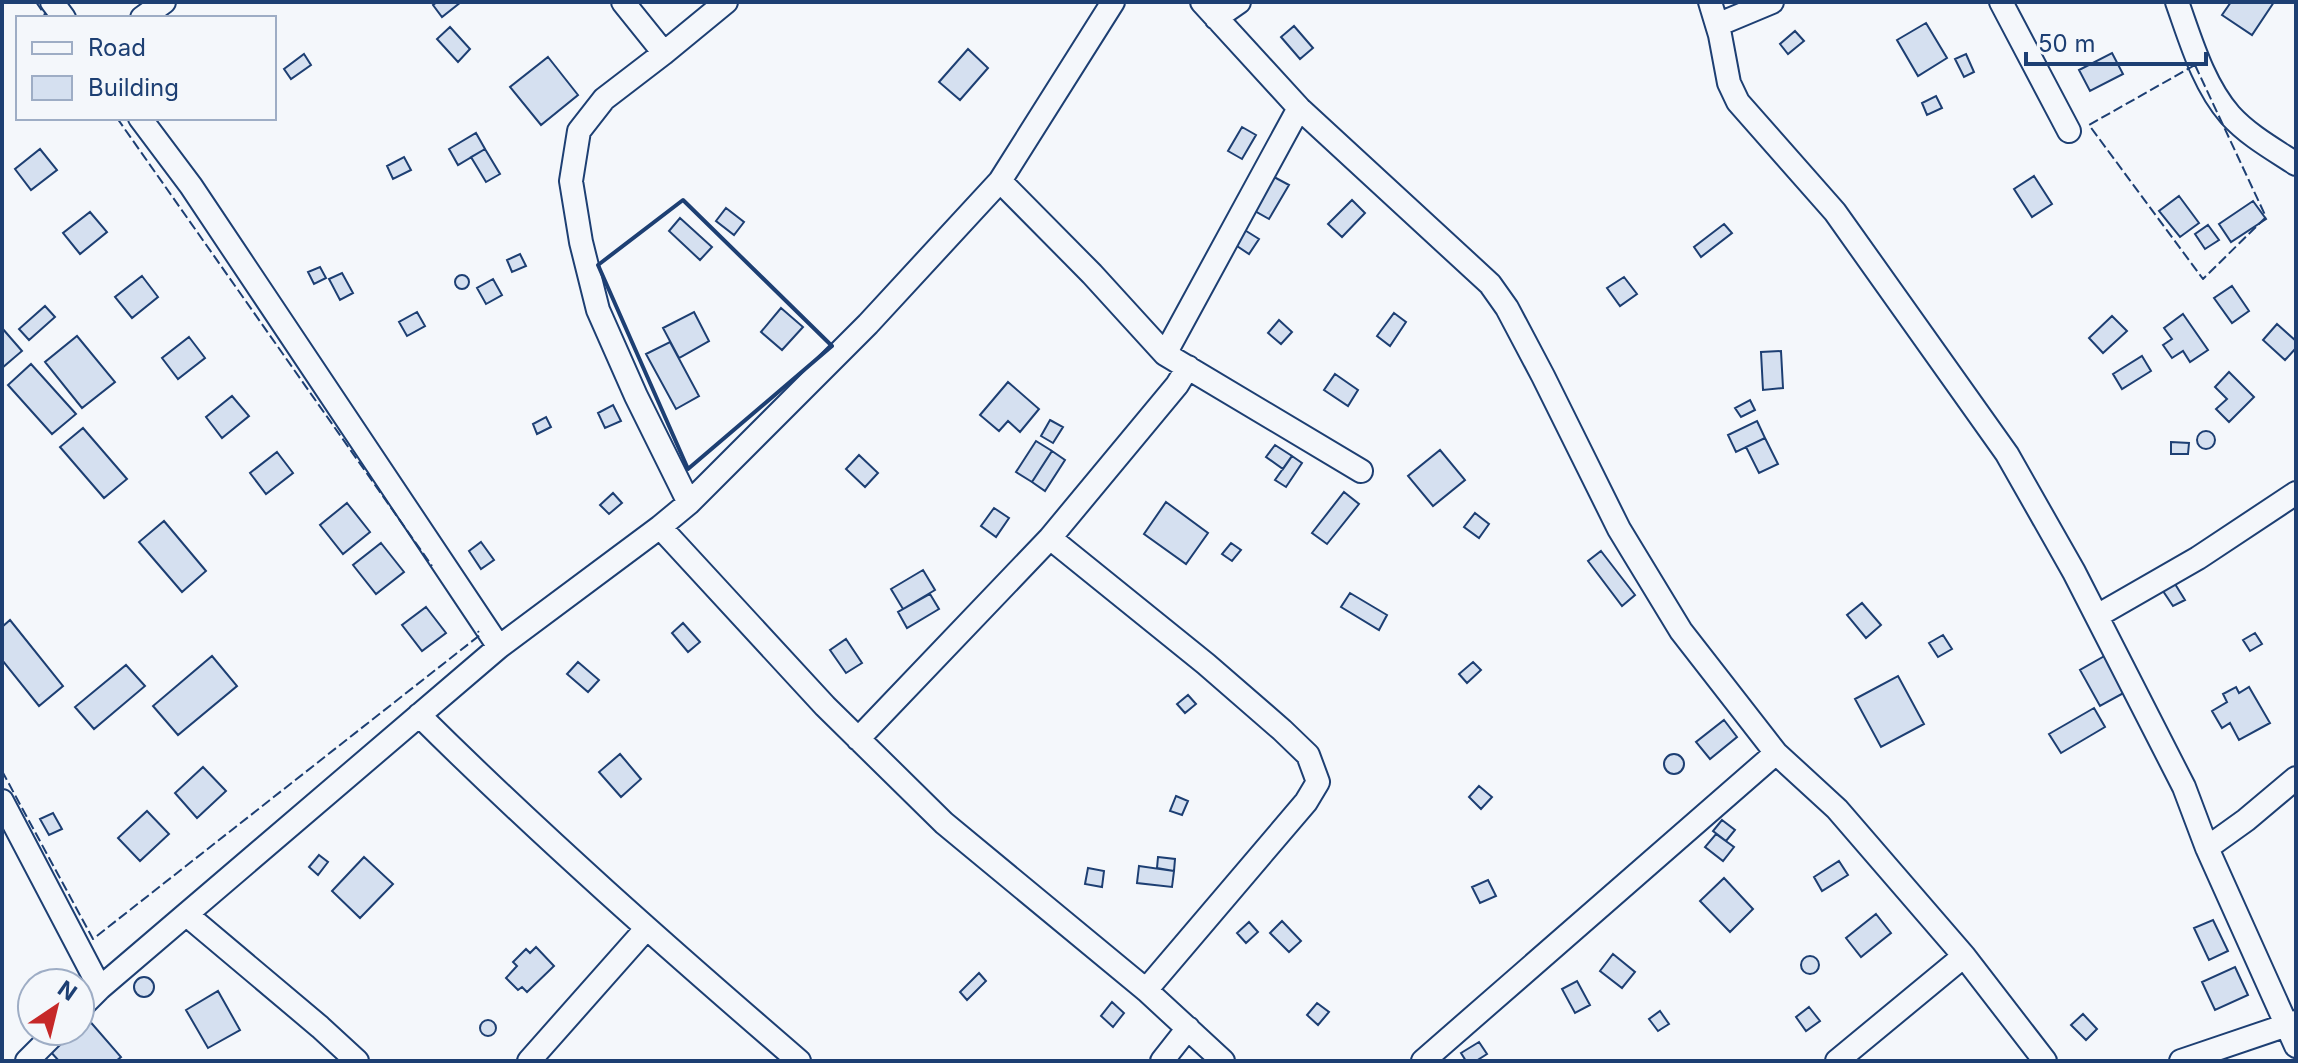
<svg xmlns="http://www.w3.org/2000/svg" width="2298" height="1063" font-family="Inter,sans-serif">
	<rect width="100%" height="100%" fill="#f4f7fb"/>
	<path fill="#d5e0f0" stroke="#1d3f73" stroke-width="2" d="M437 2H461L442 17 433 5Z
		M2231 2H2274L2252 35 2222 15Z
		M1926 23 1947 58 1918 76 1897 40Z
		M1294 26 1313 48 1300 59 1281 37Z
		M450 27 470 49 458 62 437 39Z
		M1795 31 1804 41 1788 54 1780 44Z
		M968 49 988 68 960 100 939 82Z
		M2112 53 2123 74 2090 91 2079 70Z
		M304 54 311 65 291 79 284 69Z
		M1966 54 1974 72 1964 77 1955 59Z
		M548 57 578 95 541 125 510 87Z
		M1936 96 1942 108 1927 115 1922 103Z
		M1242 127 1256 135 1242 159 1228 151Z
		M476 133 485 149 458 165 449 149Z
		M40 149 57 170 31 190 15 169Z
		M485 149 500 174 486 182 471 157Z
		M404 157 411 170 393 179 387 166Z
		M2034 176 2052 204 2032 217 2014 189Z
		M1274 177 1289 185 1269 219 1255 211Z
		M2179 196 2199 223 2180 237 2159 211Z
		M1352 200 1365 213 1342 237 1328 224Z
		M2253 201 2266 219 2231 242 2219 224Z
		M726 208 744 222 734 235 716 221Z
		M90 212 107 232 80 254 63 233Z
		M680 218 712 247 700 260 669 231Z
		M1724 224 1732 233 1701 257 1694 247Z
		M2208 225 2219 240 2205 249 2195 234Z
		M1243 229 1259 239 1249 254 1234 244Z
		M520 254 526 266 512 272 507 260Z
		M320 267 326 278 314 284 308 272Z
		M342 273 353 293 340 300 329 279Z
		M455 282a7 7 0 1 1 14 0a7 7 0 1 1-14 0Z
		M142 276 158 297 132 318 115 297Z
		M1624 277 1637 294 1620 306 1607 288Z
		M493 279 502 295 486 304 477 288Z
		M2232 286 2249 311 2232 323 2214 298Z
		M45 306 55 317 29 340 19 329Z
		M781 308 803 327 782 350 761 332Z
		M417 312 425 326 407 336 399 322Z
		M694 312 709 341 679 358 663 328Z
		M1394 313 1406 322 1390 346 1377 336Z
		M2183 314 2208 350 2190 362 2183 351 2172 358 2163 345 2172 339 2164 328Z
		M2112 316 2127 331 2103 353 2089 338Z
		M1279 320 1292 332 1281 344 1268 333Z
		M2277 324 2296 341V348L2285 360 2263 340Z
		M2 328 22 351 2 368Z
		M77 336 115 382 82 408 45 362Z
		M189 337 205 358 178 379 162 358Z
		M670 342 699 396 676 409 646 354Z
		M1781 351 1783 388 1763 390 1761 352Z
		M2142 356 2151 371 2122 389 2113 374Z
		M31 364 76 414 52 434 8 385Z
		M2229 372 2254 397 2229 422 2216 409 2227 399 2215 387Z
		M1335 374 1358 390 1348 406 1324 390Z
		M1008 382 1039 409 1020 432 1008 421 999 431 980 415Z
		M232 396 249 416 222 438 206 417Z
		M1750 400 1755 410 1741 417 1735 408Z
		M613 405 621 421 605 428 598 413Z
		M546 417 551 427 537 434 533 424Z
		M1050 420 1063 427 1053 443 1041 436Z
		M1757 421 1765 438 1736 452 1728 435Z
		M83 428 127 479 104 498 60 447Z
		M2197 440a9 9 0 1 1 18 0a9 9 0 1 1-18 0Z
		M1765 438 1778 464 1759 473 1746 447Z
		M1036 441 1052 451 1032 482 1016 472Z
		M2171 442 2189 443 2188 454H2171Z
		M1275 445 1292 456 1283 469 1266 457Z
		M1440 450 1465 480 1433 506 1408 476Z
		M1052 451 1065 460 1045 491 1032 482Z
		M277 452 293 473 266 494 250 473Z
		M859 455 878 473 865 487 846 469Z
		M1292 456 1302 463 1286 487 1275 480Z
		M1344 492 1359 504 1327 544 1312 533Z
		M613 493 622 503 609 514 600 505Z
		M1166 502 1208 533 1186 564 1144 534Z
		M347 503 370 532 343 554 320 525Z
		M994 508 1009 518 996 537 981 526Z
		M1475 513 1489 524 1479 538 1464 527Z
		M164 521 206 571 182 592 139 542Z
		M481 542 494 560 481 569 469 551Z
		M381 543 404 572 376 594 353 565Z
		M1231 543 1241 550 1232 561 1222 554Z
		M1601 551 1635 595 1622 606 1588 561Z
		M923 570 935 590 903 609 891 589Z
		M2175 584 2185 600 2173 606 2163 591Z
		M1350 593 1387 615 1379 630 1341 607Z
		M930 594 939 609 907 628 898 612Z
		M1862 603 1881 625 1866 638 1847 615Z
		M426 607 446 633 422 651 402 625Z
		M10 620 63 686 39 706 2 660V627Z
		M683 623 700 642 688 652 672 633Z
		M2255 633 2262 644 2250 651 2243 640Z
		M1943 635 1952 649 1938 657 1929 643Z
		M846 639 862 663 846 673 830 650Z
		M2108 654 2129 690 2100 706 2080 670Z
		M212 656 237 686 178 735 153 706Z
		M578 662 599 680 588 692 567 674Z
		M1473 662 1481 670 1467 683 1459 674Z
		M126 665 145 686 94 729 75 707Z
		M1898 676 1924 724 1881 747 1855 699Z
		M2236 687 2239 693 2249 687 2270 723 2239 740 2230 723 2222 728 2212 711 2227 702 2223 694Z
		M1188 695 1196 704 1185 713 1177 704Z
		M2094 708 2105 727 2061 753 2049 734Z
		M1724 720 1737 737 1710 759 1696 742Z
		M1664 764a10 10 0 1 1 20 0a10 10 0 1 1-20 0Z
		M620 754 641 779 621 797 599 772Z
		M203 767 226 791 197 818 175 793Z
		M1479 786 1492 797 1481 809 1469 797Z
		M1176 796 1188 801 1182 815 1170 811Z
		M147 811 169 834 140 861 118 838Z
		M53 813 62 829 49 835 40 819Z
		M1722 820 1735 830 1726 841 1713 831Z
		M1716 834 1734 847 1723 861 1705 847Z
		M319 855 328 862 318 875 309 867Z
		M364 857 393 884 360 918 332 891Z
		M1158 857 1175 859 1174 871 1157 868Z
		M1839 861 1848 875 1822 891 1814 877Z
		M1139 866 1174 871 1172 887 1137 883Z
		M1088 868 1104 871 1102 887 1085 884Z
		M1724 878 1753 909 1730 932 1700 901Z
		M1488 880 1496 896 1480 903 1472 887Z
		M1876 914 1891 933 1861 957 1846 938Z
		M2213 920 2228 951 2209 960 2194 928Z
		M1282 921 1301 941 1289 952 1270 933Z
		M1249 922 1258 932 1246 943 1237 933Z
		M536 947 554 966 527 992 522 987 518 990 506 978 517 966 513 962 526 949 530 953Z
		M1613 954 1635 972 1622 988 1600 971Z
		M1801 965a9 9 0 1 1 18 0a9 9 0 1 1-18 0Z
		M2235 967 2248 995 2215 1010 2202 982Z
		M979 973 986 981 967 1000 960 992Z
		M134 987a10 10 0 1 1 20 0a10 10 0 1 1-20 0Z
		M1577 981 1590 1005 1575 1013 1562 989Z
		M218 991 240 1030 208 1048 186 1010Z
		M1112 1002 1124 1013 1113 1027 1101 1016Z
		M1317 1003 1329 1012 1318 1025 1307 1015Z
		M1809 1007 1820 1021 1806 1031 1796 1017Z
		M1660 1011 1669 1024 1658 1031 1649 1019Z
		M2083 1014 2097 1029 2086 1040 2071 1025Z
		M87 1018 121 1057 116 1061H59L49 1050 71 1031H80V1023Z
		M480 1028a8 8 0 1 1 16 0a8 8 0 1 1-16 0Z
		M1479 1042 1487 1054 1476 1061H1466L1461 1053Z"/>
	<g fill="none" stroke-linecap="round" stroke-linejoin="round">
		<defs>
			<path id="street" d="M52 2 64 18
				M623 2 664 53
				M1202 2 1299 108 1490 284 1507 308 1543 376 1619 529 1681 631 1776 753 1837 809 1964 956 2045 1061
				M1710 2 1720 35 1729 83 1738 102 1835 212 2007 454 2074 572 2184 787 2207 848 2296 1046
				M2001 2 2069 131
				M2177 2C2191 41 2203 84 2230 115 2248 135 2273 149 2296 164
				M142 18 164 2
				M1216 18 1239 2
				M1717 25 1772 2
				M140 118 191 186 499 647
				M1000 181 1092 274 1165 354 1361 471
				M1165 354 1299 108
				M689 503 636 396 598 310 581 242 571 181 579 131 604 99 664 53 726 2
				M660 527 825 706 944 823 1146 990 1223 1061
				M2097 616 2198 558 2296 493
				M419 715C541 836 669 949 799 1061
				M858 739 1050 538
				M2 801 100 988
				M2207 848 2246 820 2296 778
				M187 915 320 1027 357 1061
				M1146 990 1306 802 1318 782 1308 755 1282 730 1206 664 1050 538 1177 385 1188 367
				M80 1008 100 988 499 647 660 527 689 503 868 324 1000 181 1113 2
				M27 1061 57 1031
				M529 1061 646 929
				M1162 1061 1188 1028
				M1423 1061 1776 753
				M1837 1061 1964 956
				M2181 1061 2296 1022"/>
		</defs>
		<use href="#street" stroke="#1d3f73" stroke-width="26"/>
		<use href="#street" stroke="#f4f7fb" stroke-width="22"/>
		<path stroke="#1d3f73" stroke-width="2" stroke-dasharray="10 4" stroke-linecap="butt" d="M36 2 47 18
			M2195 65 2266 217 2203 279 2089 125Z
			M117 118 432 566
			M2 771 93 939 480 635 478 631"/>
		<path stroke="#1d3f73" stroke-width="4" d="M683 200 832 346 688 469 598 265Z"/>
	</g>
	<rect width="2298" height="1063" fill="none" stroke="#1d3f73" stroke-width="8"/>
	<rect x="16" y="16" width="260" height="104" fill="#f4f7fb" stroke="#9eadc5" stroke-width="2"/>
	<rect x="32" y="42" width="40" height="12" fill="#f4f7fb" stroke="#9eadc5" stroke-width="2"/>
	<text x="88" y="56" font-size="24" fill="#1d3f73">Road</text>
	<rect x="32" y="76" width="40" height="24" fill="#d5e0f0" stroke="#9eadc5" stroke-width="2"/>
	<text x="88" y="96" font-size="24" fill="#1d3f73">Building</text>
	<g transform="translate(56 1007) rotate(35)"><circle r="38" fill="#f4f7fb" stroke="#9eadc5" stroke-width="2"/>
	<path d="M0-6L14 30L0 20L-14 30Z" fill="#c62828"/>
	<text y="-12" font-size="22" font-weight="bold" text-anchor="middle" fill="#1d3f73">N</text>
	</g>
	<path d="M2026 52v12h180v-12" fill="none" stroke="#1d3f73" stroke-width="4"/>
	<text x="2038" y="52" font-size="24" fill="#1d3f73" stroke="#f4f7fb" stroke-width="6" paint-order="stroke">50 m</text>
</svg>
